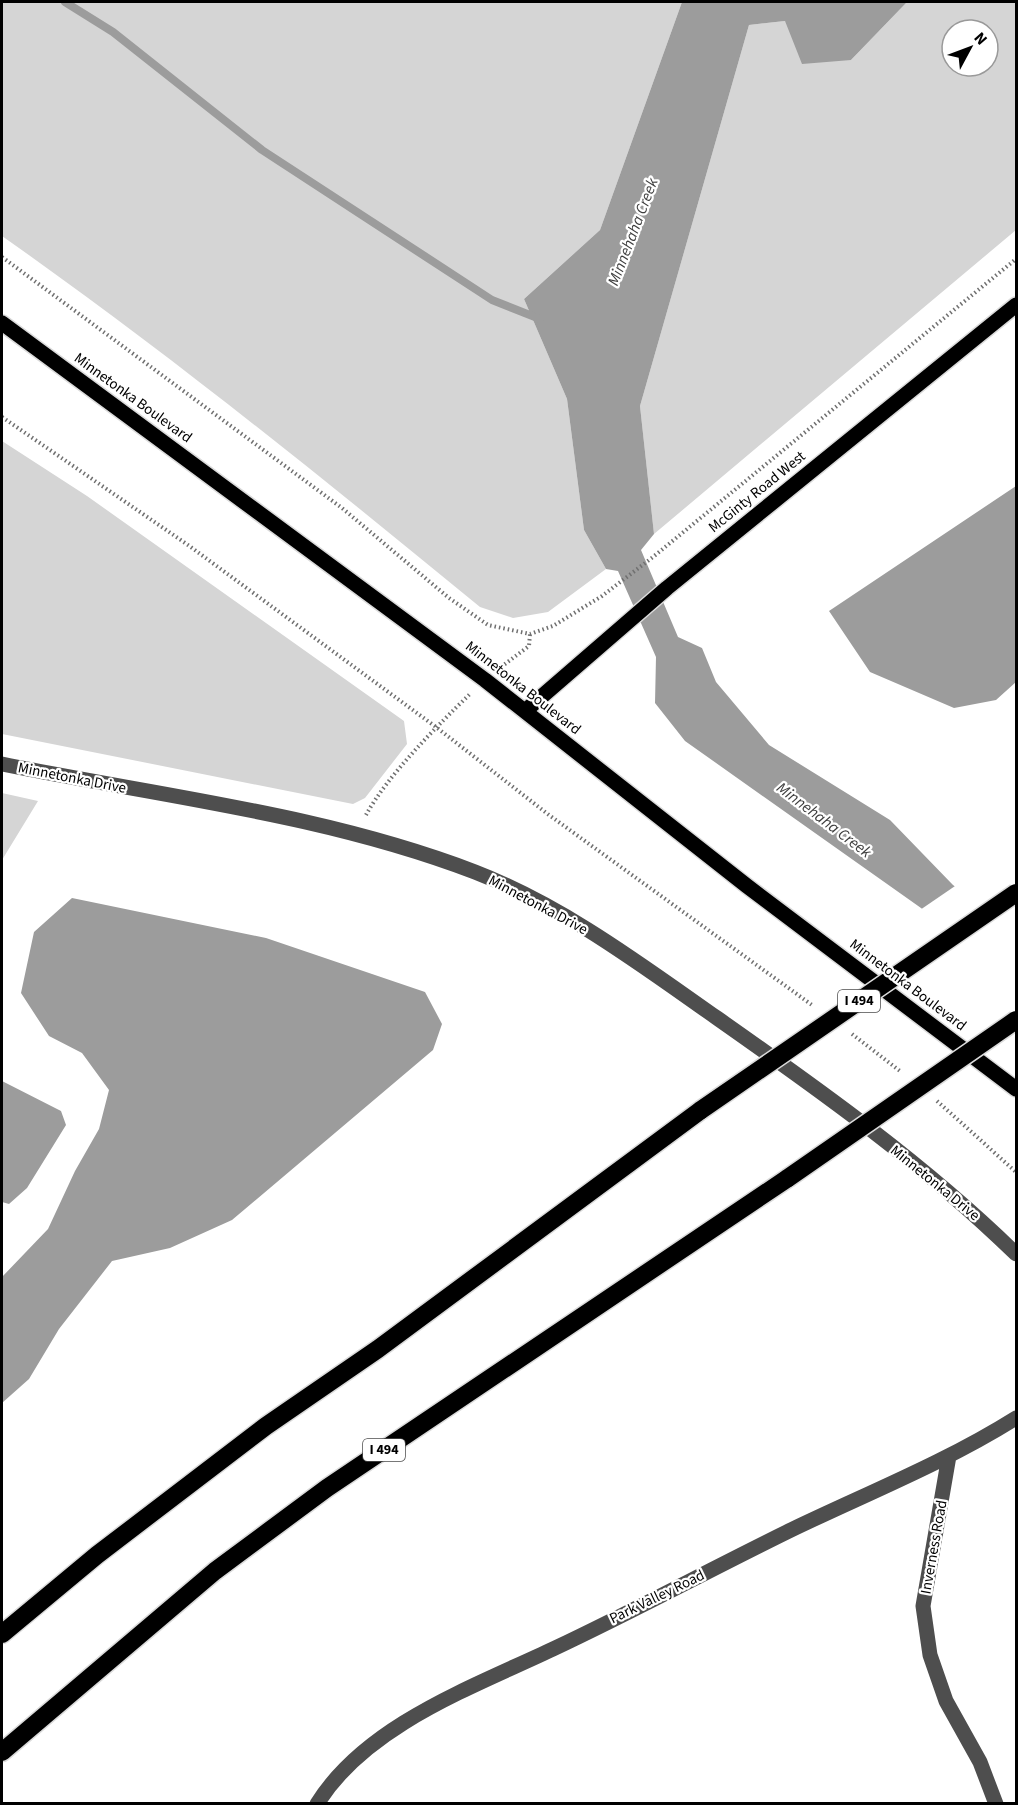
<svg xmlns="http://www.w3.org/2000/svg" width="1018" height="1805" font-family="'Source Sans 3',sans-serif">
	<rect width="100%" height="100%" fill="#fff"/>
	<path fill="#d5d5d5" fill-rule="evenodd" d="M2 2H682L600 230 524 299 567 399 584 530 606 569 548 612 513 618 480 607C324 479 167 352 2 236Z
		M907 2H1016V230L654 534 640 406 749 25 785 21 851 60ZM952 30H988V66H952Z
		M2 441 87 496 404 721 407 744 365 798 353 804 2 734Z
		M2 793 38 801 2 860Z"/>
	<path fill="#9c9c9c" d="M682 2H907L851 60 802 64 785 21 749 25 640 406 654 534 641 550 678 637 702 648 716 682 769 745 890 820 953 885 1016 932V986L921 908 685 741 655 703 656 657 618 571 606 569 584 530 567 399 524 299 600 230Z
		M1016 486V682L996 700 954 708 870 672 829 611Z
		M72 898 266 938 425 992 442 1024 433 1050 232 1220 170 1248 112 1261 59 1329 29 1379 2 1403V1277L48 1229 75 1171 99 1129 109 1090 82 1053 49 1036 21 993 34 932Z
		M2 1081 61 1111 66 1125 27 1188 9 1204 2 1202Z"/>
	<path fill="#fff" d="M958 884 1016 928V989L920 910Z"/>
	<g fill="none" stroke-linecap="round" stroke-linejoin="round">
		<path stroke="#9c9c9c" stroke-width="8" d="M65 2 113 32 262 150 492 300 540 319"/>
		<defs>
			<path id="major" d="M2 323 485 680 747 886 1016 1089
				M525 711 667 588 1016 305"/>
			<path id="highway" d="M2 1634 97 1555 266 1426 378 1349 701 1110
				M2 1752 215 1571 327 1488 788 1178"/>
		</defs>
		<use href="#major" stroke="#dbdbdb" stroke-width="18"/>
		<use href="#highway" stroke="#dbdbdb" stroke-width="21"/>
		<path stroke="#707070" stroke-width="4" stroke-dasharray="1.5 3" stroke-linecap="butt" d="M2 257 342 508 449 598 488 625 530 634 553 626 602 596 653 557 1016 259
			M2 417 188 545 436 727 549 815 812 1005
			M501 667 529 646 530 634
			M366 815C387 776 438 725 470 694
			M852 1034 900 1071
			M937 1101 1016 1172"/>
		<path stroke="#4e4e4e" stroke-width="15" d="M2 764C159 796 324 814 475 872 563 906 640 964 717 1018 821 1091 925 1165 1016 1254
			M949 1456 923 1606 930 1655 946 1701 980 1762 996 1804
			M317 1804C366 1725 473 1687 553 1649 634 1611 713 1568 793 1529 868 1493 946 1462 1016 1418"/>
		<use href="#major" stroke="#000" stroke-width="15"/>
		<use href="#highway" stroke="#000" stroke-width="18"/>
		<defs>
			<path id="highway-bridge" d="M701 1110 1016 893
				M788 1178 1016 1020"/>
		</defs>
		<use href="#highway-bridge" stroke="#dbdbdb" stroke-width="21" stroke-linecap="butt"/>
		<use href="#highway-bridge" stroke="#000" stroke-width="18"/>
	</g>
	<g text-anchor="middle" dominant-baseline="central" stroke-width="4.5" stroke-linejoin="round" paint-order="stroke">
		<g fill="#fff" stroke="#4c4c4c" stroke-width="1.5">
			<rect x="838" y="990" width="42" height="22" rx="4.5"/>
			<rect x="363" y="1439" width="42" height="22" rx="4.5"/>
		</g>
		<g font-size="14" font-weight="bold" fill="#000">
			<text x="859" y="1001">I 494</text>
			<text x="384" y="1450">I 494</text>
		</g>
		<g font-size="15" fill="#000" stroke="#fff">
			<text transform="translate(133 398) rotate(36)">Minnetonka Boulevard</text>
			<text transform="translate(757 492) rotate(-39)">McGinty Road West</text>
			<text transform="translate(523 688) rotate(38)">Minnetonka Boulevard</text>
			<text transform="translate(72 778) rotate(11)">Minnetonka Drive</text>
			<text transform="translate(538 905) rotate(28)">Minnetonka Drive</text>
			<text transform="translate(908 985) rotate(37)">Minnetonka Boulevard</text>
			<text transform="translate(935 1183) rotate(39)">Minnetonka Drive</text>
			<text transform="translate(934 1547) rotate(-80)">Inverness Road</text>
			<text transform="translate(657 1597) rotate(-26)">Park Valley Road</text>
		</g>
		<g font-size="16" font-style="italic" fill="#3d3d3d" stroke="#fff">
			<text transform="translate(633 232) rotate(-69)">Minnehaha Creek</text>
			<text transform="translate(824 820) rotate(37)">Minnehaha Creek</text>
		</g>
	</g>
	<rect width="1018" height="1805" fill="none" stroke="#000000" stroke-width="6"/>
	<g transform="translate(970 48) rotate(49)"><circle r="28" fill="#ffffff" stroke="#999999" stroke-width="1.5"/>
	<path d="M0-4.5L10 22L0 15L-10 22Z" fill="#000000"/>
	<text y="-9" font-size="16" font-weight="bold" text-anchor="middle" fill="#000000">N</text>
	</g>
</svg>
